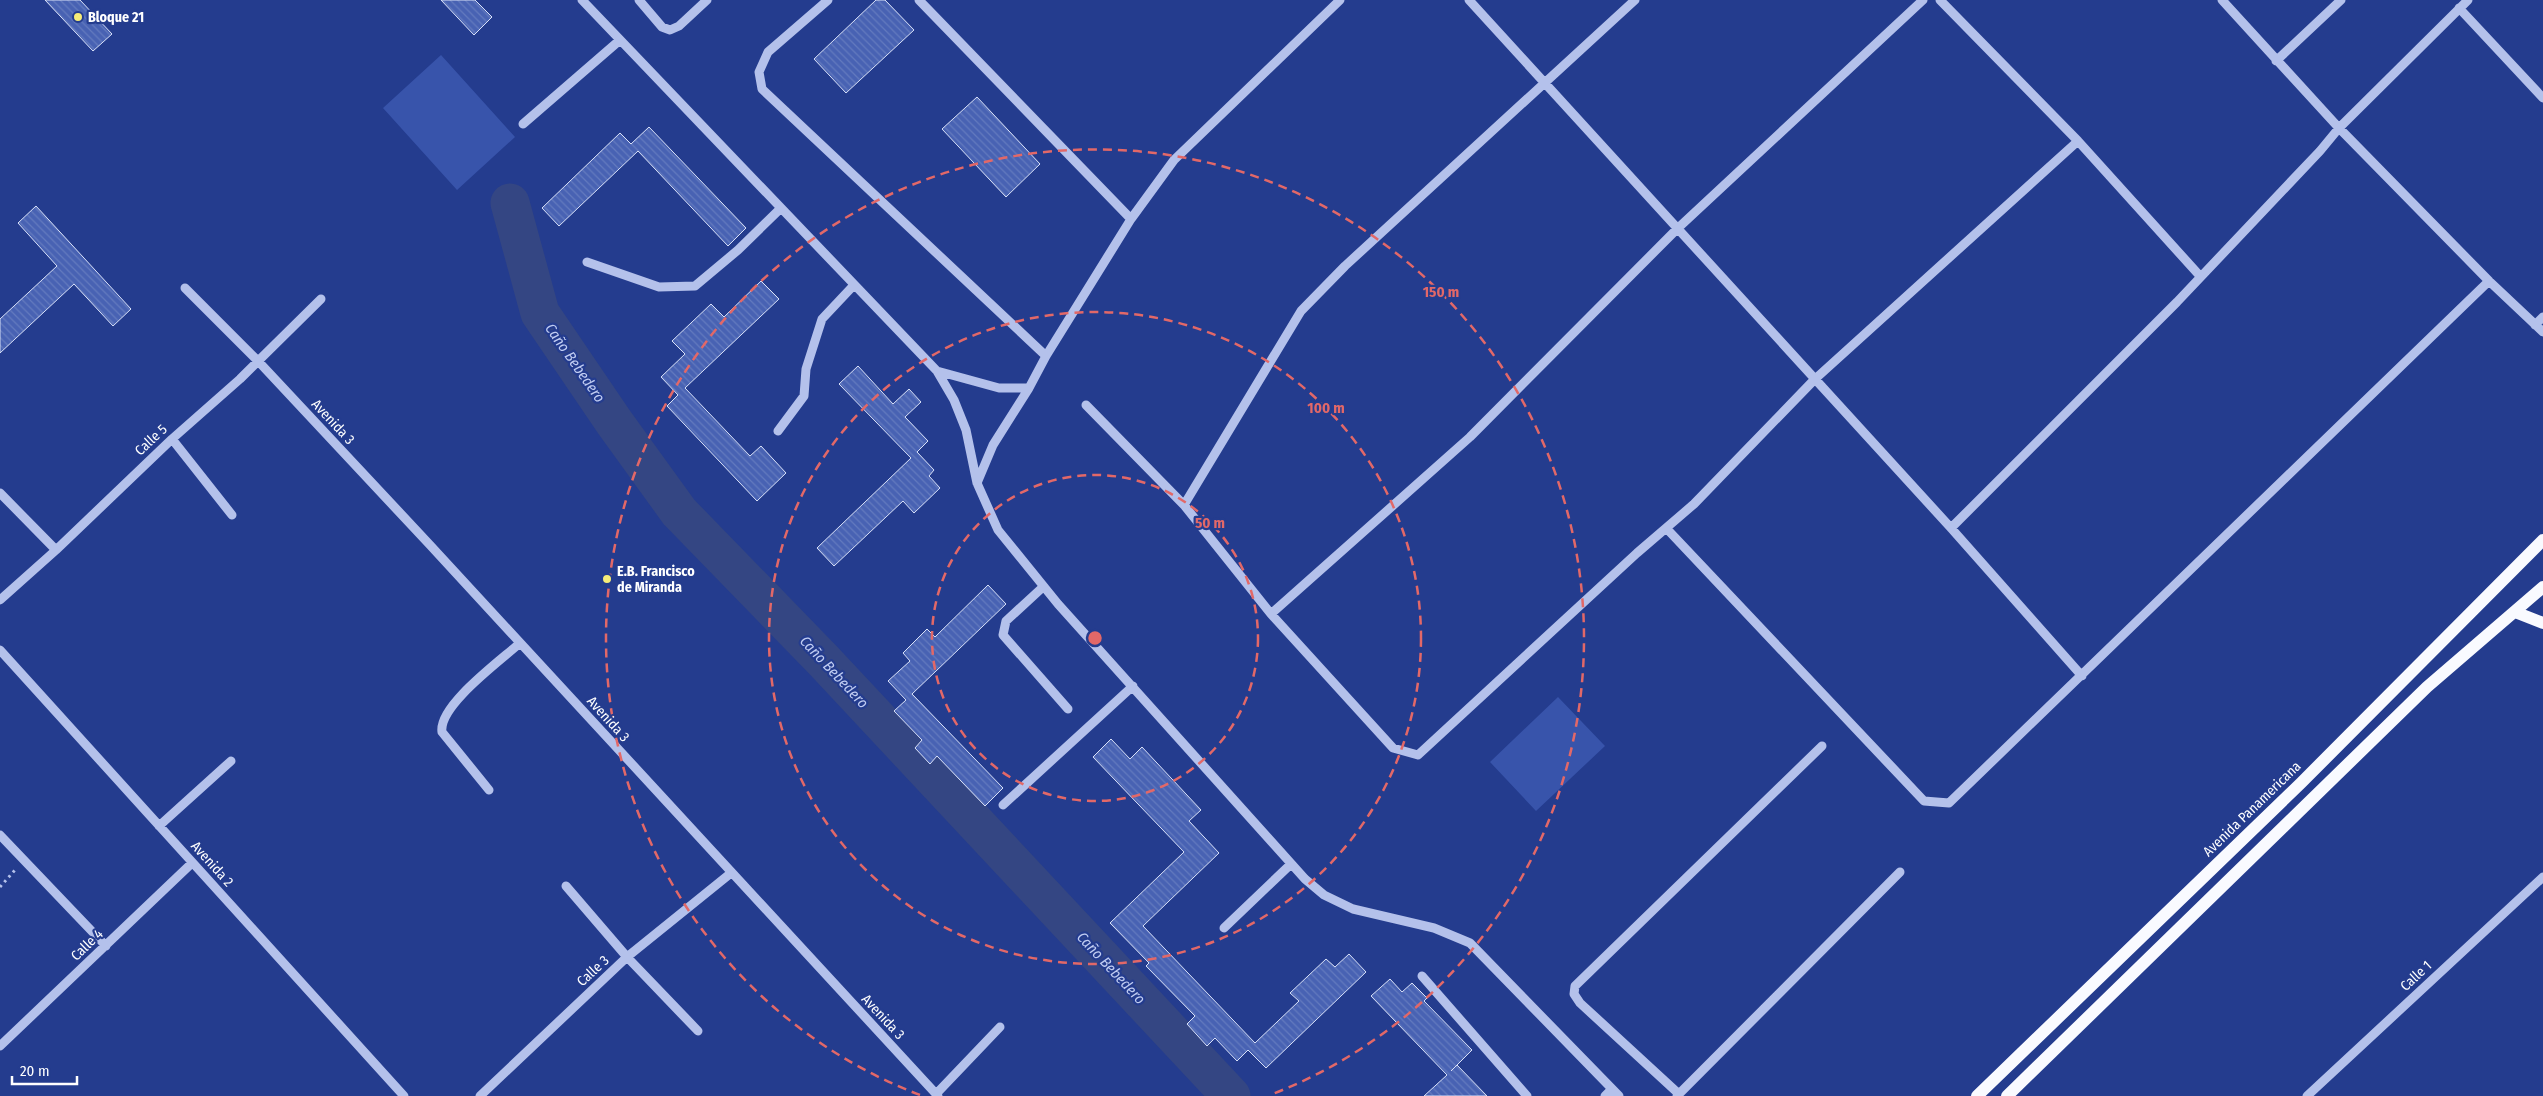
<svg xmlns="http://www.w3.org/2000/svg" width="2543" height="1096" font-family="'Fira Sans Condensed',sans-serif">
	<defs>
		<pattern id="building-back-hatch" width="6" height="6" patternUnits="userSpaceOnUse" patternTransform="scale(1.25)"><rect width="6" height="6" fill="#4862b3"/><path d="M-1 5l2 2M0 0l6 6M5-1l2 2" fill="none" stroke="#637abe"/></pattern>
	</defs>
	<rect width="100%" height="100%" fill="#243c8e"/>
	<path fill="#3854ab" d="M441 55 515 137 457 190 383 108Z
		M1558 697 1605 746 1536 811 1490 762Z"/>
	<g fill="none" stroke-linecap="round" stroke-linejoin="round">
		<path stroke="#344683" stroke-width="39" d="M510 203 540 313 614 422 679 512 823 660 1231 1096"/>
	</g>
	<path fill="url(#building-back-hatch)" stroke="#d9e1f8" d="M45 0H80L112 34 93 51Z
		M441 0H475L492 17 474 35Z
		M876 0H885L914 30 846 93 814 59Z
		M977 97 1040 164 1006 197 942 129Z
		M649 127 746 228 728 246 638 151 559 226 542 208 620 133 631 144Z
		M36 206 131 309 113 326 74 284 0 353V319L57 266 18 223Z
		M761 281 779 299 685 388 750 456 761 446 786 473 757 501 667 406 678 395 661 377 685 354 672 341 711 304 724 317Z
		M858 366 893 404 909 389 921 402 905 417 928 441 917 452 934 470 929 476 940 488 914 513 903 501 834 566 817 548 911 458 839 384Z
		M988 585 1006 604 912 694 1003 788 985 806 937 756 930 764 915 748 922 740 894 711 906 700 888 681 910 661 903 653 927 629 935 637Z
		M1111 739 1130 759 1142 747 1201 810 1189 821 1219 853 1143 926 1255 1043 1299 1001 1290 993 1326 959 1335 967 1349 954 1366 972 1266 1068 1248 1050 1237 1061 1215 1038 1207 1046 1187 1024 1195 1016 1146 966 1149 963 1110 923 1184 852 1093 757Z
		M1390 979 1402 992 1412 983 1427 998 1424 1001 1472 1050 1451 1071 1457 1065 1487 1096H1424L1447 1075 1371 996Z"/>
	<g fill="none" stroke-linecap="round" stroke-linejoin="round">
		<path stroke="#b4c1eb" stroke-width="3" stroke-dasharray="2.5 4" stroke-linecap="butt" d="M0 887 15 870"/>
		<path stroke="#b4c1eb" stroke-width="9" d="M582 0 937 371 954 400 966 430 977 483 998 530 1058 604 1305 879 1324 895 1353 909 1434 928 1470 943 1619 1096
			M639 0 662 27 670 30 679 26 707 0
			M828 0 768 52 759 72 762 89 1046 356
			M919 0 1131 219
			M1469 0 1951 528 2082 676
			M1940 0 2078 141 2200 276
			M2222 0 2339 128 2489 281 2543 332
			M2459 8 2543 98
			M2276 61 2341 0
			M523 124 620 40
			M587 262 659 287 695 286 738 250 781 208
			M185 288 258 361 430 545 938 1096
			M2535 325 2543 317
			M937 371 999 388H1029
			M1086 405 1184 505 1271 614 1393 748 1418 755 1637 553 1694 504 1814 380 2078 141
			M778 431 804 396 806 369 822 319 854 285
			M172 439 232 515
			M977 483 993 445 1029 388 1046 356 1131 219 1174 160 1340 0
			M0 493 56 550
			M1184 505 1301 311 1345 266 1635 0
			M1951 528 2177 302 2320 151 2339 128 2468 0
			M1667 529 1924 801 1949 803 2489 281
			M1043 587 1006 621 1003 635 1068 709
			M0 600 56 550 172 439 240 379 321 299
			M1271 614 1470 437 1677 229 1923 0
			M0 650 404 1096
			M489 790 442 732C438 706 500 661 520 643
			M1003 805 1133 686
			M159 826 231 761
			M0 835 106 946
			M566 886 627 957 698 1031
			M1224 928 1291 864
			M1422 976 1527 1096
			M0 1046 192 863
			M936 1094 1000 1027
			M1679 1094 1580 1003 1574 994 1575 986 1822 746
			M480 1096 627 957 731 873
			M1605 1096 1612 1089
			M1677 1096 1900 872
			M2307 1096 2543 877"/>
		<path stroke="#f9faff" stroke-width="12" d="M2515 612 2543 623
			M1977 1096 2301 783 2543 540
			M2007 1096 2427 687 2543 587"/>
	</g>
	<g fill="none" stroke="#e26868" stroke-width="2.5" stroke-dasharray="9 6">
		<circle cx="1095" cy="638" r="163"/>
		<circle cx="1095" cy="638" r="326"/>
		<path d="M920 1095A489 489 0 1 1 1270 1095"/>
	</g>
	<g fill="#f6ec78" stroke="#243c8e" stroke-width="2">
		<circle cx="78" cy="17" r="5"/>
		<circle cx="607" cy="579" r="5"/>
	</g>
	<g text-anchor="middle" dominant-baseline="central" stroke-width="4.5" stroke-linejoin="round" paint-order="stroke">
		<g font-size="14" font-weight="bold" fill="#fff" stroke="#243c8e" text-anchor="start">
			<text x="88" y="17">Bloque 21</text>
			<text x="617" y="571">E.B. Francisco<tspan x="617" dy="16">de Miranda</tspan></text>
		</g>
		<g font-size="14" fill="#fff" stroke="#243c8e">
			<text transform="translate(333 422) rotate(47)">Avenida 3</text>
			<text transform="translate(151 440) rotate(-43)">Calle 5</text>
			<text transform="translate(608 719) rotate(48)">Avenida 3</text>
			<text transform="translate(2252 809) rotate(-44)">Avenida Panamericana</text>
			<text transform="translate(212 864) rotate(48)">Avenida 2</text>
			<text transform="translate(87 945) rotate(-44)">Calle 4</text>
			<text transform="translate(593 971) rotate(-43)">Calle 3</text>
			<text transform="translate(2416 976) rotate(-43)">Calle 1</text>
			<text transform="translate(883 1017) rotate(47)">Avenida 3</text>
		</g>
		<g font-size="15" font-style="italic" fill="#c0ccf2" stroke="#243c8e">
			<text transform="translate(575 363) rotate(55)">Caño Bebedero</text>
			<text transform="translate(834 672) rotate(47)">Caño Bebedero</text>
			<text transform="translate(1111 968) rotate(47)">Caño Bebedero</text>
		</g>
	</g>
	<circle cx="1095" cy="638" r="8" fill="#e26868" stroke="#243c8e" stroke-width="2.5"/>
	<g font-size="15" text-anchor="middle" font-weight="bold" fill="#e26868" stroke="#243c8e" stroke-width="4.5" stroke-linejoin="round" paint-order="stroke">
		<text x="1441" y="297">150 m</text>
		<text x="1326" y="413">100 m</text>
		<text x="1210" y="528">50 m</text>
	</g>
	<path d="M12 1076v8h65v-8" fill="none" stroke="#ffffff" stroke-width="2.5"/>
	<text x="20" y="1076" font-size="15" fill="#ffffff" stroke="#243c8e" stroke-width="4" paint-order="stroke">20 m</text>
</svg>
